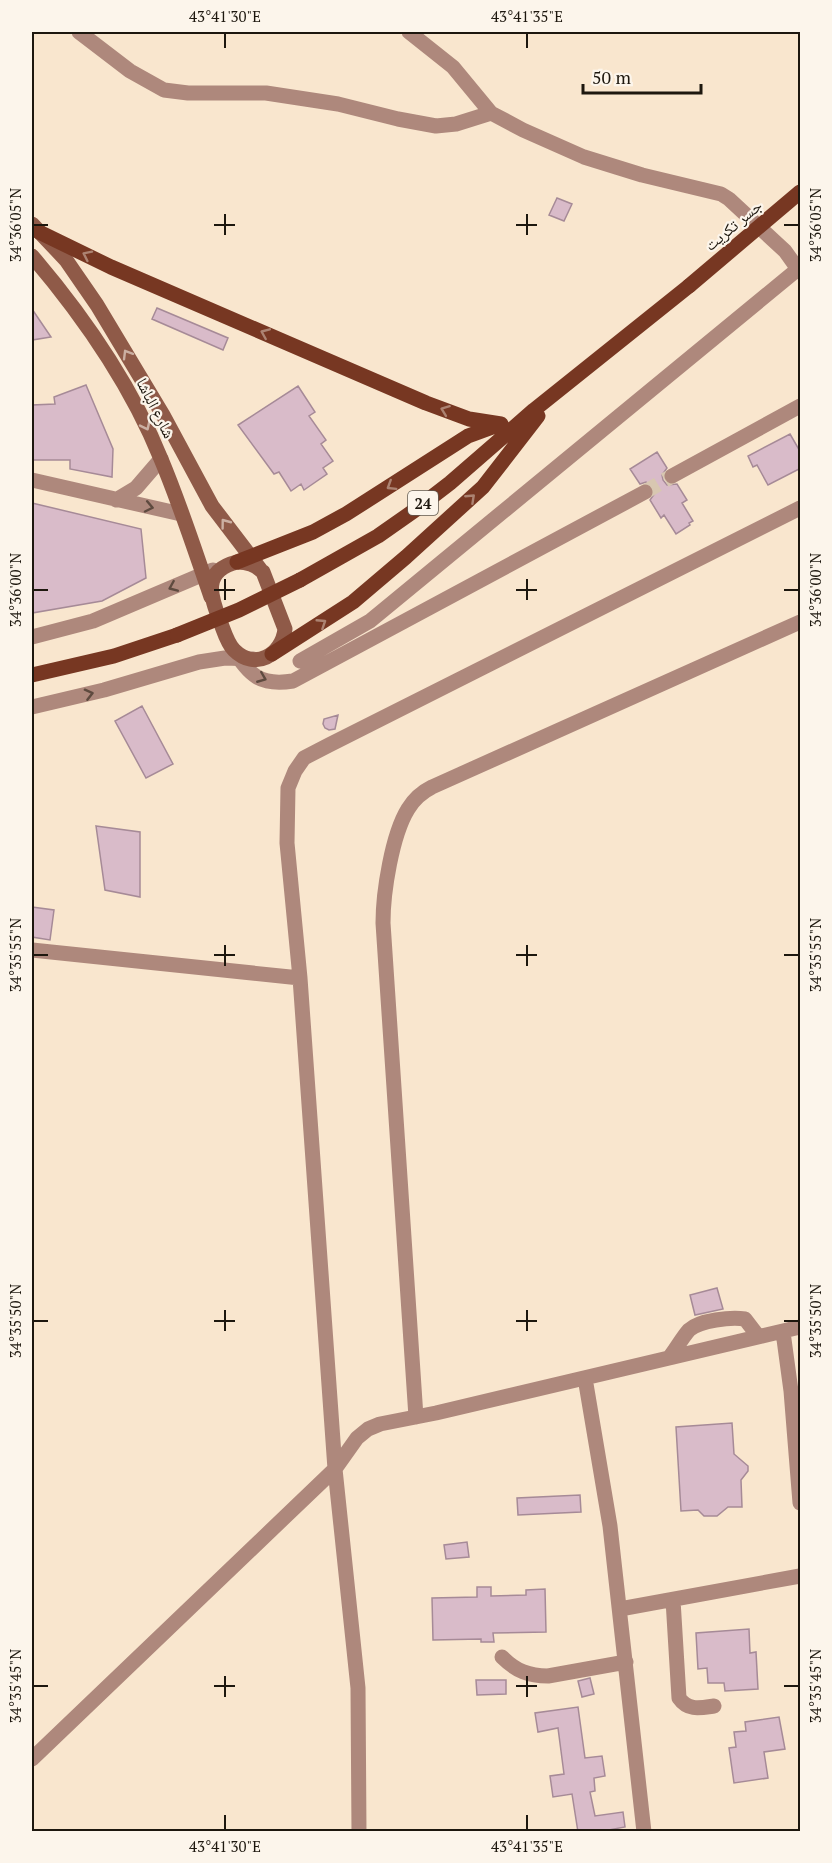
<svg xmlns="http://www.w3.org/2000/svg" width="832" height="1863" font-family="'PT Serif','Noto Naskh Arabic',serif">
	<rect width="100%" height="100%" fill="#f9e6ce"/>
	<path fill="#d9bbc9" stroke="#a68a97" stroke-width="1.5" d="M557 198 572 204 564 221 549 215Z
		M157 308 228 338 223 350 152 319Z
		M32 309 51 337 32 340Z
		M86 385 113 449 112 477 70 469V460H32V405L55 404 54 397Z
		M298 386 315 412 309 416 326 440 321 444 333 461 323 468 327 474 304 490 301 484 291 491 279 472 274 474 238 425Z
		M790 434 801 453V468L768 485 757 465 753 467 748 456Z
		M657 452 667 468 662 475 663 480 667 485 677 484 687 500 682 503 693 521 689 523 690 525 676 534 664 515 661 518 650 500 655 493 653 487 646 482 640 484 630 469Z
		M32 503 141 529 146 578 102 601 32 613Z
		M142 706 173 764 146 778 115 721Z
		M338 715 335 729 329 730 325 728 323 724 324 719Z
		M96 826 140 832V897L105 890Z
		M32 907 54 910 50 940 32 937Z
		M717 1288 723 1309 695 1315 690 1295Z
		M732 1423 734 1454 748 1466V1471L741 1480 742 1507H728L717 1516H704L698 1510 681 1511 676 1427Z
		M580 1495 581 1512 518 1515 517 1498Z
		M467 1542 469 1557 446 1559 444 1545Z
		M477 1587H491V1596L526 1595V1590L545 1589 546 1632 493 1633 494 1642H481V1639L433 1640 432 1598 477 1597Z
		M749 1629 750 1653 756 1652 758 1689 725 1691 724 1683H708L707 1668 698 1669 696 1633Z
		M590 1678 594 1694 582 1697 578 1681Z
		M476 1680H506V1694L477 1695Z
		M578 1707 585 1758 602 1756 605 1776 594 1778 595 1791 590 1792 595 1816 623 1812 625 1827 598 1832H578L572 1794 553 1797 550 1776 564 1774 558 1728 538 1732 535 1713Z
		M779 1717 785 1749 764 1752 768 1778 734 1783 729 1748 736 1747 734 1732 746 1731 745 1722Z"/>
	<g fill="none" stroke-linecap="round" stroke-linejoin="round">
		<path stroke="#d8c7b1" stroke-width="15" stroke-dasharray="15 8" stroke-linecap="butt" d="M645 492 672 476"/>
		<path stroke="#ae887c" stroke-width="15" d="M79 32 130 71 164 90 188 93H266L338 104 398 119 436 126 456 124 491 113
			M409 32 453 67 491 113 523 130 584 157 642 175 721 194 729 199 785 251 800 272
			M672 476 800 406
			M32 480 181 514
			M116 500 136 488 161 459
			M233 649C250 676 260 686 293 681L645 492
			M300 661 370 621 798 269
			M32 950 300 978
			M783 1332 791 1391 800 1503
			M669 1358C676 1349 682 1338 689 1330 700 1320 731 1317 745 1319L758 1336
			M585 1378 610 1526 644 1832
			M416 1417 383 923C383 892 392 835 408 809 414 799 422 792 432 787L800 622
			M673 1600 679 1698C688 1711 700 1708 714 1706
			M620 1609 800 1576
			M502 1657C516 1671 529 1676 548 1676L626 1662
			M32 1759 335 1469 300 978 287 843 288 788 295 771 304 758 329 745 800 508
			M359 1832 358 1688 335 1469 357 1438 368 1429 380 1424 436 1413 800 1327"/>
		<path stroke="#ae887c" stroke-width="15" d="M32 637 93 621 213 570
			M32 707 104 690 199 662 225 658 253 659"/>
		<path stroke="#8f5a48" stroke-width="15" d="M32 224 66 260 97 305 163 415 212 506 260 569
			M32 256C84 317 131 385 161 459 180 504 195 551 211 597
			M237 562C248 562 255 565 263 572L285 629C282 655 255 671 234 650 227 643 224 631 220 621 210 595 202 571 237 562Z"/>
		<path stroke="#773722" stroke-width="15" d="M39 232 111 267 426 403 469 419 501 424
			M237 562 313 532 346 514 468 436 498 425
			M300 580 378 536 415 510 450 483 534 410 689 286
			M272 654 353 602 406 557 483 487 538 416
			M32 675 114 656 177 635"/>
		<path stroke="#773722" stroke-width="15" d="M689 286 800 192
			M177 635 239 610 300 580"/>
	</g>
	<defs><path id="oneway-chevron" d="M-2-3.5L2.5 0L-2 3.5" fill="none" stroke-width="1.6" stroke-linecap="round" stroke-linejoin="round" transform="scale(1.5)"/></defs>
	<g stroke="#ac8372">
		<use href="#oneway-chevron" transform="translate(87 255) rotate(-154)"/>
		<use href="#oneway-chevron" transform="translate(265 333) rotate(-157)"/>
		<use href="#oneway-chevron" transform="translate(445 410) rotate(-159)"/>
		<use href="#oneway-chevron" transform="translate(391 486) rotate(148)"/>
		<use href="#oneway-chevron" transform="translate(471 498) rotate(-43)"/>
		<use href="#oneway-chevron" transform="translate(322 623) rotate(-33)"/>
	</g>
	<g stroke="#cbafa2">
		<use href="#oneway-chevron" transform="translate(127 354) rotate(-121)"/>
		<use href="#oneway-chevron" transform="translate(146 426) rotate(64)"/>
		<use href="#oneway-chevron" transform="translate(225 523) rotate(-127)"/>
	</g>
	<g stroke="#5e4a3f">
		<use href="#oneway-chevron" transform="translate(149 507) rotate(12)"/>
		<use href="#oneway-chevron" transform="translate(173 587) rotate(157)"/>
		<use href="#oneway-chevron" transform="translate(262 678) rotate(22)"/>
		<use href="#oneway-chevron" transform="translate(89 694) rotate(-14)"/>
	</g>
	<path fill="none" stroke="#1d170e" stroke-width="2" d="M225 33V48M527 33V48M225 214V235M527 214V235M33 225H48M214 225H235M516 225H537M784 225H799M225 579V600M527 579V600M33 590H48M214 590H235M516 590H537M784 590H799M225 945V966M527 945V966M33 955H48M214 955H235M516 955H537M784 955H799M225 1310V1331M527 1310V1331M33 1321H48M214 1321H235M516 1321H537M784 1321H799M225 1676V1697M527 1676V1697M33 1686H48M214 1686H235M516 1686H537M784 1686H799M225 1815V1830M527 1815V1830"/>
	<g text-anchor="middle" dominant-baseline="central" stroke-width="4.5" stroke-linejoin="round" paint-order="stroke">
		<rect fill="#fcf5eb" stroke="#605a50" stroke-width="1.5" x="408" y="491" width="30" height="24" rx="4.5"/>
		<g font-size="15" font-weight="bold" fill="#1d170e">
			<text x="423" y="503">24</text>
		</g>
		<g font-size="16" fill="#1d170e" stroke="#fcf5eb">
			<text transform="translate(733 225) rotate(-40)">جسر تكريت</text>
			<text transform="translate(156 408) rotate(63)">شارع الباشا</text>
		</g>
	</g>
	<rect width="832" height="1863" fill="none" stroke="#fcf5eb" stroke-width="66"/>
	<path d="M583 84v9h118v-9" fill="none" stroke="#1d170e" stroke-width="3"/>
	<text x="592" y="84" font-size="18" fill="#1d170e" stroke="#fcf5eb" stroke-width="4.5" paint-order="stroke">50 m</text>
	<rect x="33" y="33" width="766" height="1797" fill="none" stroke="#1d170e" stroke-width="2"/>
	<g font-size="15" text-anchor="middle" fill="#1d170e">
		<text x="225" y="22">43°41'30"E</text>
		<text x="527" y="22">43°41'35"E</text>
		<text transform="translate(16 225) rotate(-90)" y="5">34°36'05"N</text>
		<text transform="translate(816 225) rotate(-90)" y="5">34°36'05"N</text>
		<text transform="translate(16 590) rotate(-90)" y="5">34°36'00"N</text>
		<text transform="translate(816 590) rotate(-90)" y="5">34°36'00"N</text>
		<text transform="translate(16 955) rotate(-90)" y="5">34°35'55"N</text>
		<text transform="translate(816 955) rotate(-90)" y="5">34°35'55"N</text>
		<text transform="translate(16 1321) rotate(-90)" y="5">34°35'50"N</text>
		<text transform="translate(816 1321) rotate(-90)" y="5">34°35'50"N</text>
		<text transform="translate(16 1686) rotate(-90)" y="5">34°35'45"N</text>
		<text transform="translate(816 1686) rotate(-90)" y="5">34°35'45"N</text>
		<text x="225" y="1852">43°41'30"E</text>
		<text x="527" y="1852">43°41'35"E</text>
	</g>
</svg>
